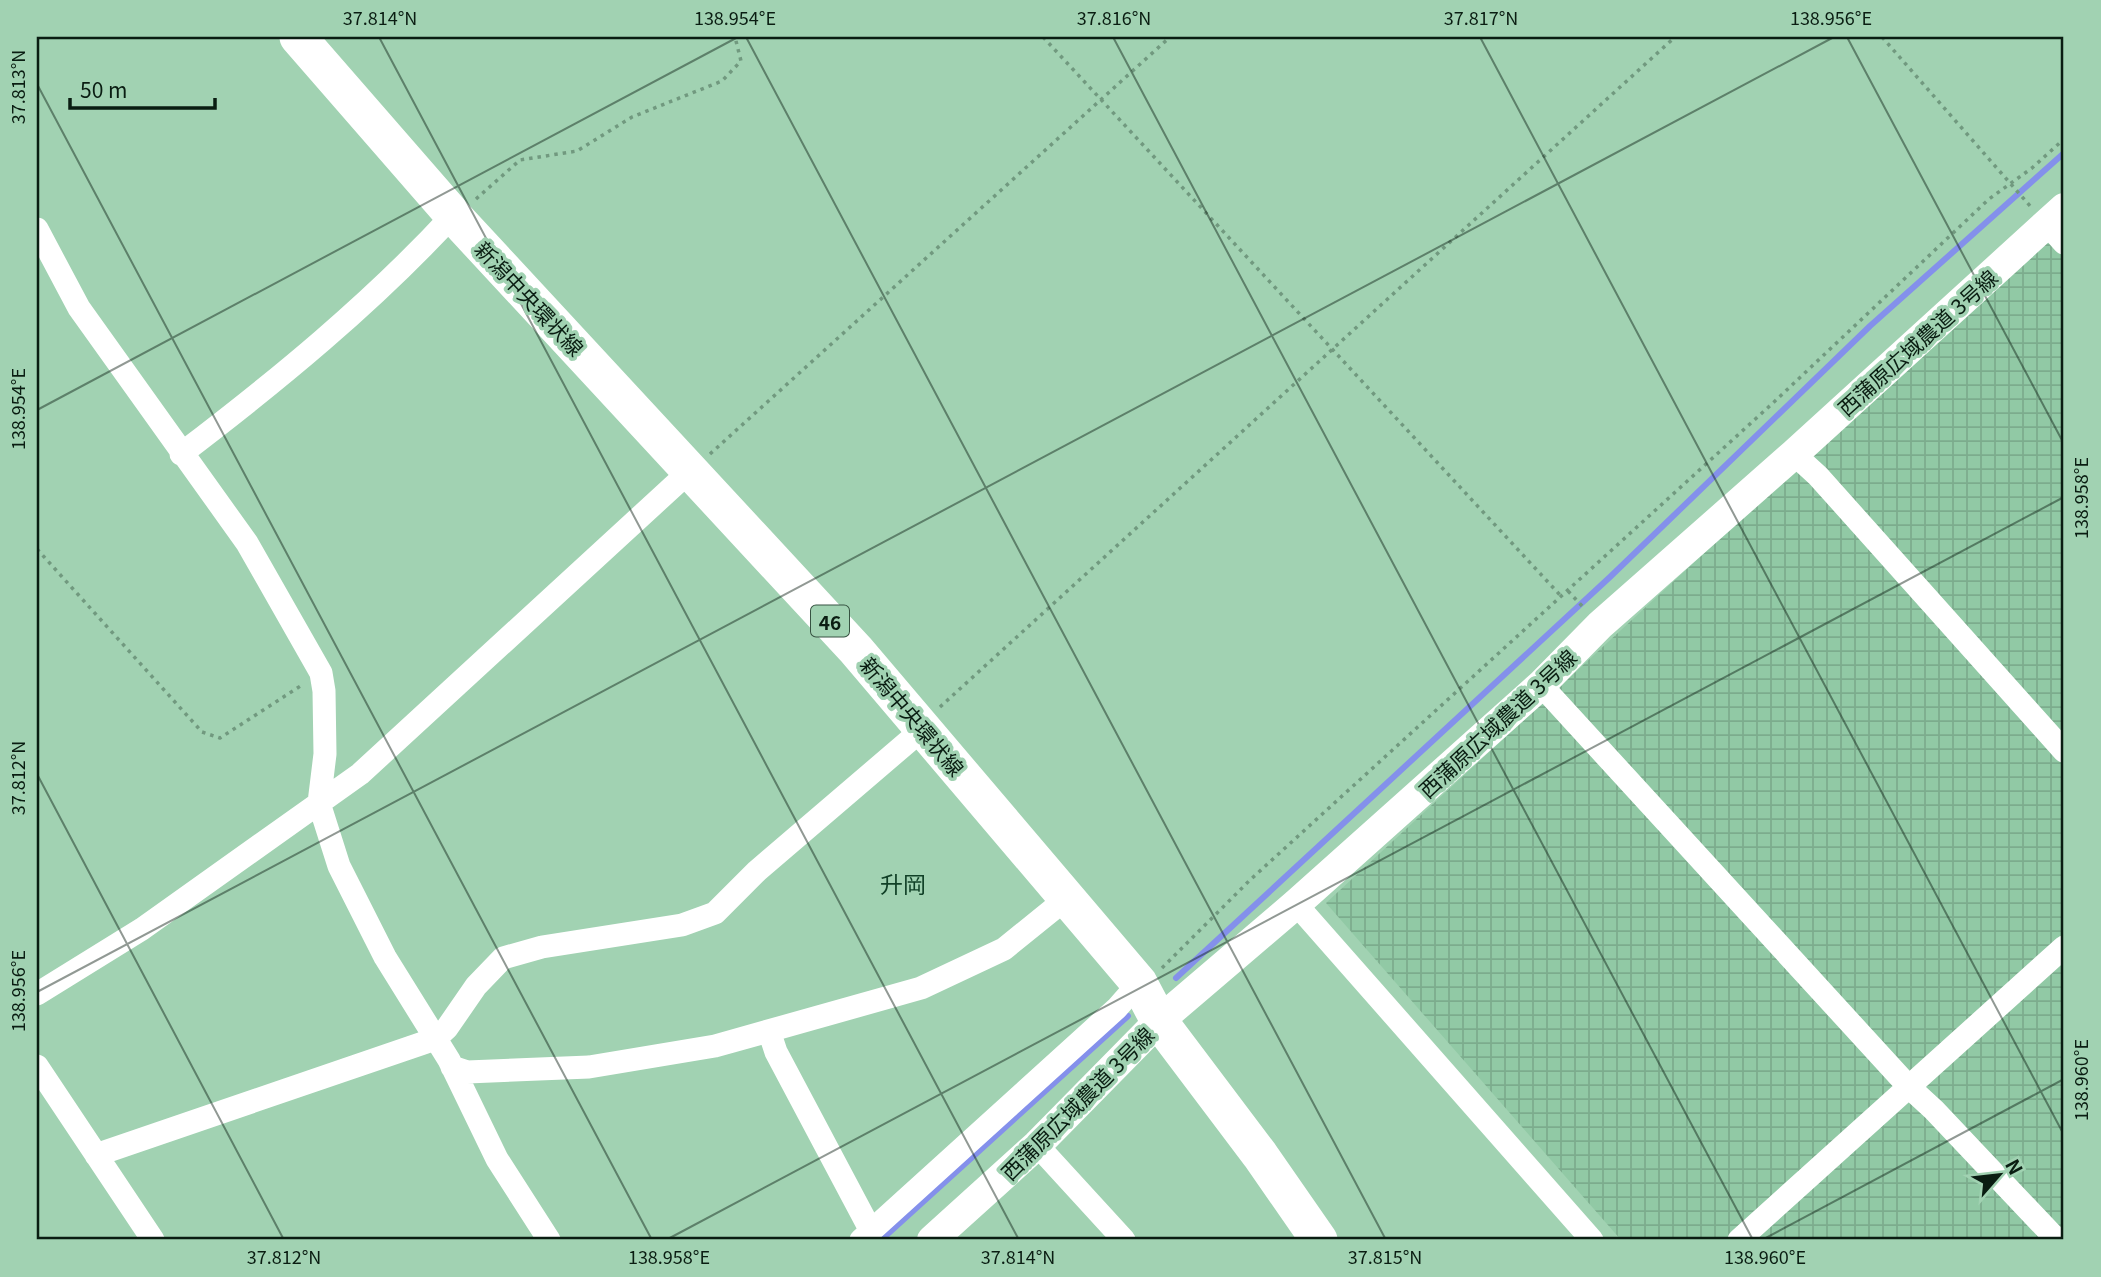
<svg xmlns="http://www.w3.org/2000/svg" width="2101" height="1277" font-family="Georgia,'Noto Sans JP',serif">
	<defs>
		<pattern id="industrial-grid" width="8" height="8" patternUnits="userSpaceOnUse" patternTransform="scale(1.75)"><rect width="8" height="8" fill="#91c9a5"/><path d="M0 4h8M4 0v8" fill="none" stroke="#7cac8d"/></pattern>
	</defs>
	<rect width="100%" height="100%" fill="#a1d2b2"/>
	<path fill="url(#industrial-grid)" d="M2064 220V1240H1621L1326 903Z"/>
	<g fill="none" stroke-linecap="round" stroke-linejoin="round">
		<path stroke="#8490eb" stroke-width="6" d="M1176 978 1610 577 1870 326 2064 153
			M881 1240 1128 1016"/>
		<path stroke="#71997f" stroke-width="3.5" stroke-dasharray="3.5 5" stroke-linecap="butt" d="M1043 37 1560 595
			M1882 37 2031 207
			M476 199 520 160 577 151 632 117 722 81 741 61 735 37
			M710 454 1170 37
			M37 549 202 732 220 738 302 685
			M1568 591 1584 608
			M940 707 1675 37
			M1162 968 1250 880 1774 402 1989 199 2032 168 2064 139"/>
		<path stroke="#fff" stroke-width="23" d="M2047 224 2064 243
			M37 229 79 308 247 543 321 673 324 691 325 754 319 803 339 866 385 957 449 1060 497 1159 549 1240
			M181 454C277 381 372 303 453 215
			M1794 454 1818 476 2064 751
			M1541 685 1909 1087 1934 1110 2057 1240
			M1296 904 1592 1240
			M37 994 142 929 360 774 691 470
			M769 1031 776 1052 871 1231
			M37 1066 153 1240
			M452 1067 467 1072 589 1067 715 1046 921 988 1004 949 1067 898
			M1037 1145 1124 1240
			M96 1155 435 1039 447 1028 476 986 503 958 542 947 682 925 715 913 757 871 910 740 920 725
			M861 1240 1117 1008 1139 983
			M1739 1240 2064 947"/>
		<path stroke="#fff" stroke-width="30" d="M932 1240 1037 1145 1159 1021 1296 904 1541 685 1600 625 1794 454 2064 208"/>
		<path stroke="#fff" stroke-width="37" d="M298 37 453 215 856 650 1139 983 1159 1021 1260 1155 1319 1240"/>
	</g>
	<path fill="none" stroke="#0a1d12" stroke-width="2" stroke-opacity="0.45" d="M379 37 1019 1240M746 37 1386 1240M1113 37 1753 1240M1480 37 2064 1135M1847 37 2064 444M37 84 652 1240M37 410 738 37M37 774 284 1240M37 992 1834 37M666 1240 2064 497M1762 1240 2064 1079"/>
	<g text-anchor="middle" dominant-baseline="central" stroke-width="7" stroke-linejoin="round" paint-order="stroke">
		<rect fill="#a1d2b2" stroke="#375342" stroke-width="2" x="811" y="605.5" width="38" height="31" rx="5"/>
		<g font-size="19" font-weight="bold" fill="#0a1d12">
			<text x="830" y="621">46</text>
		</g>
		<g font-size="21" fill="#0a1d12" stroke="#a1d2b2">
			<text transform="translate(530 298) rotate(47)">新潟中央環状線</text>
			<text transform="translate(1917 342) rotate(-42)">西蒲原広域農道 3号線</text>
			<text transform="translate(913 716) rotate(50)">新潟中央環状線</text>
			<text transform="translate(1497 723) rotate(-43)">西蒲原広域農道 3号線</text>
			<text transform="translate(1077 1103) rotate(-45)">西蒲原広域農道 3号線</text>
		</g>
		<g font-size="23" fill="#114027" stroke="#a1d2b2">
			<text x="903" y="883">升岡</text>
		</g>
	</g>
	<rect width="2101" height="1277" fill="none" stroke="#a1d2b2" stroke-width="77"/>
	<g transform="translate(1999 1175) rotate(62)" stroke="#a1d2b2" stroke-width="5" paint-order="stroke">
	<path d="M0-5L12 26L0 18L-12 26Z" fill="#0a1d12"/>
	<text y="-10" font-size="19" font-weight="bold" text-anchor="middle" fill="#0a1d12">N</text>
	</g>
	<path d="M70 98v10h145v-10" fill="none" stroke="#0a1d12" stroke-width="3.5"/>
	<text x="80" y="98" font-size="21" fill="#0a1d12" stroke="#a1d2b2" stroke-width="5" paint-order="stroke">50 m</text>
	<rect x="38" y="38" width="2024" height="1200" fill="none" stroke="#0a1d12" stroke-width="2.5"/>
	<g font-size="18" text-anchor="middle" fill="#0a1d12">
		<text x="380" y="25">37.814°N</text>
		<text x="735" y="25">138.954°E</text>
		<text x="1114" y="25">37.816°N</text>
		<text x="1481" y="25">37.817°N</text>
		<text x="1831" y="25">138.956°E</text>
		<text transform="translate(19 87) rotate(-90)" y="6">37.813°N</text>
		<text transform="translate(19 409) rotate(-90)" y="6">138.954°E</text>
		<text transform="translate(2082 498) rotate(-90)" y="6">138.958°E</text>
		<text transform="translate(19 778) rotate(-90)" y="6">37.812°N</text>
		<text transform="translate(19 991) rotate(-90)" y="6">138.956°E</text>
		<text transform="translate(2082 1080) rotate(-90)" y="6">138.960°E</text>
		<text x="284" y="1264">37.812°N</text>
		<text x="669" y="1264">138.958°E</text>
		<text x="1018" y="1264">37.814°N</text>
		<text x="1385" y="1264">37.815°N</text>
		<text x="1765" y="1264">138.960°E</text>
	</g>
</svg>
